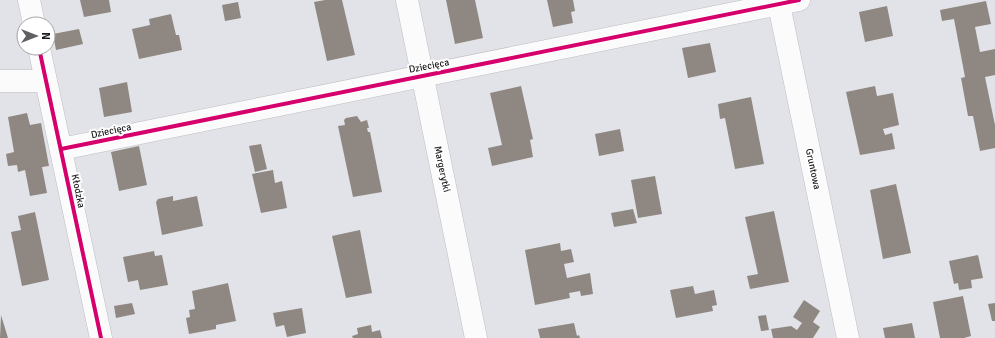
<svg xmlns="http://www.w3.org/2000/svg" width="995" height="338" font-family="Signika,sans-serif">
	<rect width="100%" height="100%" fill="#e2e3e8"/>
	<path fill="#8f8882" d="M80 0H109L111 12 84 17Z
		M325 0H342L355 55 327 61 314 2Z
		M446 0H475L483 38 455 44Z
		M547 0H573L575 11 571 12 573 23 553 27Z
		M986 1 991 24 975 27 980 52 995 49V75L985 77 995 125V148L980 151 973 116H968L961 78 965 77 954 19 942 21 940 10Z
		M238 2 241 18 225 21 222 5Z
		M887 6 893 36 865 42 859 12Z
		M171 14 176 35H179L182 50 139 59 132 29 150 25 149 19Z
		M79 29 83 44 56 50 53 34Z
		M710 43 716 72 688 78 682 48Z
		M127 82 132 112 104 117 99 88Z
		M521 86 533 139 530 140 533 157 492 166 488 148 502 145 490 93Z
		M875 86 877 96 893 93 899 125 883 129 885 135 892 133 895 149 860 155 846 92Z
		M751 97 764 164 735 169 725 118 720 119 718 104Z
		M27 113 30 125 41 123 49 166 42 167 47 193 30 196 25 170 18 172 17 165 8 166 6 154 14 152 8 117Z
		M357 116 361 122 367 120 369 128H367L368 132H370L382 192 353 197 338 126 345 125 344 120 346 118Z
		M620 129 624 151 599 156 595 134Z
		M261 144 267 169 255 172 249 146Z
		M139 146 147 185 119 191 111 152Z
		M273 170 275 183 282 181 287 208 261 213 252 174Z
		M655 176 662 214 638 218 631 180Z
		M896 184 911 253 883 259 870 190Z
		M173 196V201L197 196 203 226 162 235 156 202 158 199Z
		M633 209 637 223 614 227 611 213Z
		M774 211 789 282 750 289 747 276 758 274 745 217Z
		M35 212 49 280 22 286 11 232 21 230 18 216Z
		M360 230 372 293 346 298 332 236Z
		M560 243 561 251 571 249 574 262 564 264 567 278 590 273 593 294 581 296 580 291 569 293 570 298 535 305 525 250Z
		M154 251 155 256 162 255 168 285 140 290 138 280 128 282 123 257Z
		M978 255 983 278 971 280 972 288 959 290 958 283 954 284 949 261Z
		M228 283 236 321 216 325V329L189 334 186 318 190 317 189 310 195 309 192 291Z
		M693 286 695 294 714 290 717 305 712 306 713 311 676 318 670 290Z
		M963 296 971 336 964 338H940L933 302Z
		M804 300 820 311 813 322 820 327 813 338H773L771 329 791 326 797 330 802 323 793 317Z
		M132 303 135 314 116 318 114 306Z
		M995 303V321H992L988 304Z
		M302 308 306 333 287 337 284 325 276 327 273 313Z
		M1 315 8 338H0Z
		M766 315 769 330 761 331 758 316Z
		M574 323 577 336 579 335 580 338H540L538 329Z
		M912 323 915 338H885L883 328Z
		M371 325 372 332 380 330 382 338H353L352 336 358 334 357 328Z"/>
	<g fill="none" stroke-linecap="round" stroke-linejoin="round">
		<defs>
			<path id="minor" d="M29 0 34 24
				M407 0 476 338
				M778 0 848 338
				M39 48 101 338
				M0 81H46
				M61 149 799 0"/>
		</defs>
		<use href="#minor" stroke="#bdbec2" stroke-width="23"/>
		<use href="#minor" stroke="#fbfbfc" stroke-width="22"/>
		<defs>
			<path id="cycleway" d="M39 48 101 338
				M61 149 799 0"/>
		</defs>
		<use href="#cycleway" stroke="#fff" stroke-width="6"/>
		<use href="#cycleway" stroke="#d6006c" stroke-width="4"/>
	</g>
	<g text-anchor="middle" dominant-baseline="central" stroke-width="4" stroke-linejoin="round" paint-order="stroke">
		<g font-size="10" fill="#1a1a1d" stroke="#fff">
			<text transform="translate(429 66) rotate(-11)">Dziecięca</text>
			<text transform="translate(111 131) rotate(-12)">Dziecięca</text>
			<text transform="translate(442 169) rotate(78)">Margerytki</text>
			<text transform="translate(813 169) rotate(78)">Gruntowa</text>
			<text transform="translate(78 191) rotate(78)">Kłodzka</text>
		</g>
	</g>
	<g transform="translate(36 36) rotate(90)"><circle r="19" fill="#ffffff" stroke="#a3a3a5"/>
	<path d="M0-3L7 15L0 10L-7 15Z" fill="#606064"/>
	<text y="-6" font-size="11" font-weight="bold" text-anchor="middle" fill="#1a1a1d">N</text>
	</g>
</svg>
